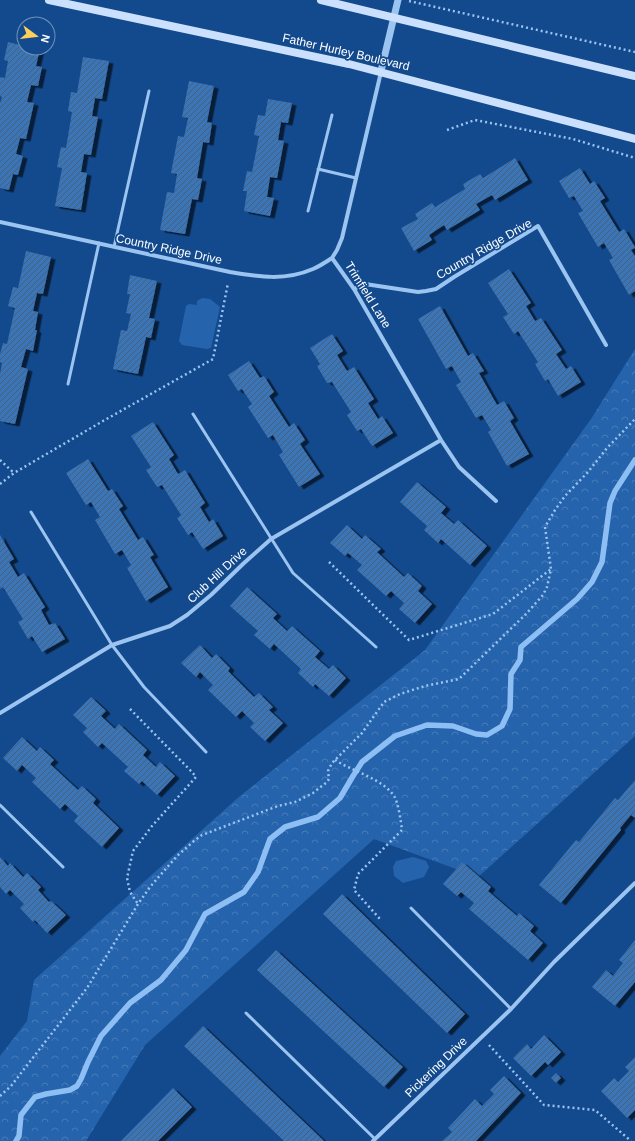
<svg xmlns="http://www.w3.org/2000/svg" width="635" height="1141" font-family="Helvetica,sans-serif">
	<defs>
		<pattern id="forest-crowns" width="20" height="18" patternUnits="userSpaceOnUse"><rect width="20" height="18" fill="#2564ac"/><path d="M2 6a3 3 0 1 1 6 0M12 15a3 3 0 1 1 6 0" fill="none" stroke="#467bb8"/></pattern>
		<pattern id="building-hatch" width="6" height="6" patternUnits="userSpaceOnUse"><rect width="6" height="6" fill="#3b74b6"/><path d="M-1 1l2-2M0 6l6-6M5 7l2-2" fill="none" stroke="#445e7c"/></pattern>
		<filter id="shadow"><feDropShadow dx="4.5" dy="2.5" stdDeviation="0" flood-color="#0009"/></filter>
	</defs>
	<rect width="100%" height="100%" fill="#134a8d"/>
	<path fill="#2564ac" d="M202 298 210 299 220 307 211 348 207 349 182 345 179 341 186 306 189 304 197 305V301Z
		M413 857 426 861 429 867 424 877 403 883 394 876 393 867 396 861Z"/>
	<path fill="url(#forest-crowns)" d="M635 349V736L478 877 374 839 145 1045 86 1141H0V1056L27 1021 34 980 240 796 425 650 591 419Z"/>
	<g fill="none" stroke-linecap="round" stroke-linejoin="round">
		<path stroke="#8ebff4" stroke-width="5.5" d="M16 1141 19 1136 21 1115 35 1097 46 1094 70 1090 77 1086 81 1079 88 1062 101 1036 130 1003 161 980 186 950 205 914 244 892 258 872 270 839 285 827 318 817 340 798 353 776 362 762 395 736 427 725 453 726 476 734 487 735 502 726 510 709 511 674 520 660 521 647 577 599 592 582 602 562 610 503 615 491 635 460"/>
	</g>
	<path fill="url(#building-hatch)" filter="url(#shadow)" d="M8 42 24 46V48H34L40 49 36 66 42 67 38 86 31 85 27 102 34 103 26 139 20 138 16 154 23 156 18 175 13 174 9 190 0 188V103L2 97 0 96V77L5 78 8 61 4 60Z
		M83 57 109 61 102 99 95 98 92 116 98 117 91 155 84 154 81 172 87 173 81 210 55 206 62 168 57 167 61 147 66 148 72 112 68 111 71 92 77 93Z
		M189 81 214 86 207 122 212 123 209 143 203 142 197 178 202 179 198 200 192 199 185 234 160 230 167 192 174 193 177 174 171 173 178 136 184 137 188 118 182 117Z
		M268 99 292 103 288 123 281 122 278 140 284 141 277 178 270 177 267 197 274 198 270 216 244 211 247 191H243L247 171 252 172 259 136 254 135 258 115 265 116Z
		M515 158 528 180 495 200 492 195 476 204 480 210 447 230 444 225 429 235 432 240 414 251 401 228 418 219 415 214 432 203 435 207 465 189 463 184 480 174 483 178Z
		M580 168 590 184 594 181 605 198 600 201 619 232 624 229 635 247V248L631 250 635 256V291L629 295 609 260 613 258 604 243 598 247 578 213 583 211 574 196 569 198 559 181Z
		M26 251 51 257 43 294 37 293 33 311 38 312 35 330H37L33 351 26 349 21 367 28 369 15 424 0 421V374L2 363 0 362V354L3 343 7 344 15 308 8 306 13 287 18 288Z
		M509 269 531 303 526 306 535 321 541 318 562 350 556 354 566 369 571 366 581 382 558 396 548 379 545 381 535 364 538 362 518 331 514 334 503 317 508 314 488 283Z
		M130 275 157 281 149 318 155 319 151 338 146 337 138 374 113 369 121 330 127 331 131 314 126 313 130 294H127Z
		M440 306 468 356 473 353 484 371 479 373 497 405 504 401 514 418 510 421 529 454 507 466 488 432 491 430 482 415 476 418 456 385 461 382 452 366 446 369 418 319Z
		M332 334 343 351 337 355 347 371 354 367 374 399 368 403 378 419 382 416 393 433 372 446 361 429 357 431 347 415 351 412 332 382 327 383 317 366 320 364 310 348Z
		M249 361 260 378 264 376 274 392 269 396 289 427 294 423 305 440 300 444 320 474 299 487 279 455 283 452 273 435 268 438 248 407 252 404 242 389 238 391 228 375Z
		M153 422 174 455 169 459 178 474 185 470 205 503 200 507 209 522 213 519 223 536 203 549 192 532 188 535 177 518 181 515 162 485 157 487 146 470 151 467 131 436Z
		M88 459 108 491 112 489 123 506 119 509 138 540 143 537 154 555 150 557 168 587 146 601 127 568 131 565 122 550 115 554 95 520 100 517 91 502 86 505 66 473Z
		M417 482 446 507 441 513 454 524 458 520 487 546 470 565 441 539 438 543 424 530 427 526 400 502Z
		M347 525 362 539 365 535 381 549 377 552 404 577 408 573 422 586 418 591 432 604 415 623 399 609 404 603 391 591 386 596 357 570 362 565 348 553 345 556 330 543Z
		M0 535 14 559 9 562 18 577 24 573 45 607 41 610 49 625 55 623 65 639 42 652 32 636 28 639 18 622 23 619 3 587 0 589Z
		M247 587 277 614 273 618 287 631 292 626 320 651 315 657 329 669 333 665 346 678 329 696 315 684 313 687 298 673 301 669 274 644 270 649 254 635 258 631 230 606Z
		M200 645 212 658 216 654 230 668 228 671 254 697 259 693 273 707 269 710 283 723 265 741 250 727 254 723 242 711 236 717 208 690 213 685 200 672 196 677 181 663Z
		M91 697 106 711 101 716 115 729 119 724 147 750 143 755 156 767 160 762 175 776 157 795 142 781 139 784 124 771 128 767 102 743 98 747 83 732 87 728 73 715Z
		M22 737 37 751 40 747 54 760 50 764 78 790 82 786 96 799 93 803 119 828 102 847 74 821 78 816 65 804 60 809 32 782 36 778 22 765 17 771 3 758Z
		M635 780V818L631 815 620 828 621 830 561 903 539 885 576 840 579 842 615 798 618 800Z
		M0 857 8 866 10 863 23 877 27 873 41 887 38 890 49 902 51 901 66 915 47 933 35 920 33 922 20 908 24 904 10 890 6 894 0 887Z
		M462 862 491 887 488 891 517 916 519 913 534 926 530 931 543 943 528 960 469 909 474 903 461 892 457 896 443 884Z
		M342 894 465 1014 447 1033 323 914Z
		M635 940V982L615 1006 592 987 606 970 613 976 623 963 619 960Z
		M276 950 403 1067 384 1087 257 970Z
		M203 1026 324 1141H284L184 1046Z
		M544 1035 561 1052 548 1065 545 1062 531 1076 513 1058 527 1044 531 1049Z
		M635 1057V1110L627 1118 601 1091 614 1078 618 1082 629 1071 625 1067Z
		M556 1073 561 1078 556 1083 551 1078Z
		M504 1076 521 1093 476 1141H442L452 1132 448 1128 475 1099 482 1106 494 1094 490 1090Z
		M173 1088 192 1107 158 1141H121Z"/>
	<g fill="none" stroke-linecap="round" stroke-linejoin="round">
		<path stroke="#9cc4f1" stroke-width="2.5" stroke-dasharray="2 3" stroke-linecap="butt" d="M409 1 635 52
			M447 130 475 120 573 139 635 158
			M0 460 14 473
			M0 484 14 473 103 421 213 359 228 283
			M329 562 409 640 493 614 551 569
			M130 709 192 772 196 777 152 826 133 851 127 878 130 892 138 904
			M335 760C352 771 383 779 394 796 398 801 401 822 402 830L358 874 354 890 380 919
			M489 1045 544 1105 595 1110 631 1141
			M0 1096 11 1086 87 988 138 904 150 887 177 856 194 841 202 835 278 806 295 802 313 793 327 782 329 779 328 771 332 763 362 733 384 702 400 694 425 686 459 679 526 614 543 595 547 587 551 569 545 527 555 510 565 496 588 472 607 448 635 419"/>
		<path stroke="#9cc4f1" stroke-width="3" d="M318 169 356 178
			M308 211 332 115
			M114 247 149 91
			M68 384 99 243
			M193 414 293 573 376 647
			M31 512 112 645 144 687 206 752
			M0 805 63 867
			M411 908 511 1009
			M246 1013 375 1139"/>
		<path stroke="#9cc4f1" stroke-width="4" d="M381 72 342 238 337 250 332 258 354 289 441 440 459 467 496 501
			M0 222 230 272C260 277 285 281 313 269 320 266 326 262 332 258
			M354 289 365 284 418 292 426 291 436 289 454 277 538 226 606 345
			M0 713 112 645 170 626 187 615 211 595 244 563 271 539 441 440
			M373 1141 511 1009 554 962 635 883"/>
		<path stroke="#9cc4f1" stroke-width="7" d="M381 71 398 0"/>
		<path stroke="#cae0fc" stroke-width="8" d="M49 0 349 64 635 139
			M321 0 635 76"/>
	</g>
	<g text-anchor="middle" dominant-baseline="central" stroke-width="3.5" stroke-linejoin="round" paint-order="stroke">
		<g font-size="12" fill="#fff" stroke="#134a8d">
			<text transform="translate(346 52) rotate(13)">Father Hurley Boulevard</text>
			<text transform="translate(169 249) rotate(12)">Country Ridge Drive</text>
			<text transform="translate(484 249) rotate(-30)">Country Ridge Drive</text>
			<text transform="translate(368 295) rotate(58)">Trimfield Lane</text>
			<text transform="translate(217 575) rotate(-43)">Club Hill Drive</text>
			<text transform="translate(436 1067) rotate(-44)">Pickering Drive</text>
		</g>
	</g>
	<g transform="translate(36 36) rotate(105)"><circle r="19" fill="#134a8d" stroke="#7192bb"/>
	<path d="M0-3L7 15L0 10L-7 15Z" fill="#ffcd5c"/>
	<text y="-6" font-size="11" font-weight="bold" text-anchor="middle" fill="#ffffff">N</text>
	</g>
</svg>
